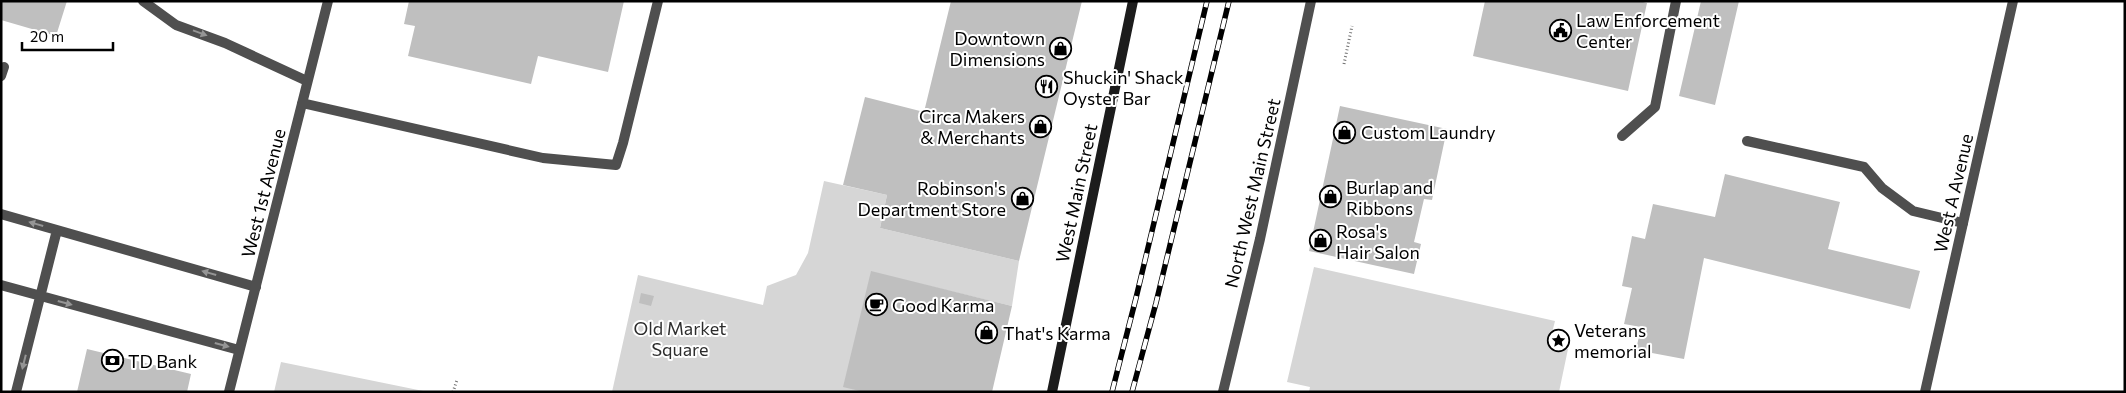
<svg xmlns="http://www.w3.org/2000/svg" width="2126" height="393" font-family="Commissioner,sans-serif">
	<rect width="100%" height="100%" fill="#fff"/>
	<path fill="#d6d6d6" d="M824 181 887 195 880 228 1019 261 1012 306 871 272 864 392H612L638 275 763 305 767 286 796 275 808 253Z
		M1314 267 1555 321 1549 345 1568 349 1559 392H1309L1310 387 1287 382Z
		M281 362 428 392H274Z"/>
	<path fill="#bfbfbf" d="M1 1H67L56 36 1 20Z
		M409 1H624L608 72 538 56 531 84 408 56 415 26 404 24Z
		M951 1H1082L1019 261 880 228 887 195 843 185 865 97 924 112Z
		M1485 1H1639L1647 3 1628 91 1473 56Z
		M1701 1H1739L1715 105 1679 96Z
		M1340 106 1447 129 1432 200 1424 199 1414 242 1421 244 1414 274 1309 251Z
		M1725 174 1840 202 1828 249 1920 271 1910 309 1704 258 1684 359 1636 350 1641 327 1624 324 1632 288 1622 286 1632 236 1645 239 1653 204 1715 217Z
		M871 271 1012 306 992 392H864L843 387Z
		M641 293 654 296 651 306 639 303Z
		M87 349 191 374 187 392H77Z"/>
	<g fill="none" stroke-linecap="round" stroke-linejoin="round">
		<path stroke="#717171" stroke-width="3" stroke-dasharray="1 2.5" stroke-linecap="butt" d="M1344 64 1352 26
			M453 392 457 380"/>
		<path stroke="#4f4f4f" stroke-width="10" d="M143 1 176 25 225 43 307 81
			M1 76 4 67
			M1622 136 1655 107 1676 1
			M1747 141 1864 167 1882 188 1913 211 1963 223
			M1 214 256 287
			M1 285 239 350
			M16 392 57 230"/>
		<path stroke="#4f4f4f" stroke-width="10" d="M302 103 543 158 616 165 623 143 658 1
			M229 392 328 1
			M1223 392 1260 239 1311 1
			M1925 392 2013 1"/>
		<path stroke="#1c1c1c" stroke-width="10" d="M1052 392 1133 1"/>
		<defs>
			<path id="rail" d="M1112 392 1136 298 1207 1
				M1132 392 1156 303 1229 1"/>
		</defs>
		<use href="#rail" stroke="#000" stroke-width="5.5"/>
		<use href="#rail" stroke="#fff" stroke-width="4" stroke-dasharray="11" stroke-linecap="butt"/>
	</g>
	<defs><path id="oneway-solid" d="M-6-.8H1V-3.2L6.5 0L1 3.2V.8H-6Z" transform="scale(1.25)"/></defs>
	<g fill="#959595">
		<use href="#oneway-solid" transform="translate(200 33) rotate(20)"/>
		<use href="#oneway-solid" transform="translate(36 224) rotate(-164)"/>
		<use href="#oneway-solid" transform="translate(209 273) rotate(-164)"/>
		<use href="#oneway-solid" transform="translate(65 303) rotate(15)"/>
		<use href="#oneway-solid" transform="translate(222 345) rotate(15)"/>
		<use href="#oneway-solid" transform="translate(24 362) rotate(104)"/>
	</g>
	<defs>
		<symbol id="civic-ring" viewBox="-11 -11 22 22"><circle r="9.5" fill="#fff" stroke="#000" stroke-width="1.5"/><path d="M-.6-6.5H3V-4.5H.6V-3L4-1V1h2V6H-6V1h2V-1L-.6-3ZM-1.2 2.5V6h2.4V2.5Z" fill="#000"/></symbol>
		<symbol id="shop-ring" viewBox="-11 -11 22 22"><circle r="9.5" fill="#fff" stroke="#000" stroke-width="1.5"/><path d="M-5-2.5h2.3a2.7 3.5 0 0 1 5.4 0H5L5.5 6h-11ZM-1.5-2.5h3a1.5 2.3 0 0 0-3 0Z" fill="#000"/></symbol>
		<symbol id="restaurant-ring" viewBox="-11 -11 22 22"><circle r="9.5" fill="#fff" stroke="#000" stroke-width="1.5"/><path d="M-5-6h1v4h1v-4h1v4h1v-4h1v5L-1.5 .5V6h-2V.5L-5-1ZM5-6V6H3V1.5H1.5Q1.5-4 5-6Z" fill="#000"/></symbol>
		<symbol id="cafe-ring" viewBox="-11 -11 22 22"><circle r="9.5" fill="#fff" stroke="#000" stroke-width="1.5"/><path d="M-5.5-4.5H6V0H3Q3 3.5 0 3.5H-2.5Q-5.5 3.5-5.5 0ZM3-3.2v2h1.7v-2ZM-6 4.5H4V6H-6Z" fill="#000"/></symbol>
		<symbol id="sight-ring" viewBox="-11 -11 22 22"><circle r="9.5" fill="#fff" stroke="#000" stroke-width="1.5"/><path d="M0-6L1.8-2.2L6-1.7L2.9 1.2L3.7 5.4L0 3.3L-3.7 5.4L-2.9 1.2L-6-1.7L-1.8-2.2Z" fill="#000"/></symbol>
		<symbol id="bank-ring" viewBox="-11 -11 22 22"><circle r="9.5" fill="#fff" stroke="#000" stroke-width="1.5"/><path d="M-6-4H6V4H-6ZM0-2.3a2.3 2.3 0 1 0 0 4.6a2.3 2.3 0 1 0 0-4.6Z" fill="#000"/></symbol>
	</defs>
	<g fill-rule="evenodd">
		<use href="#civic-ring" x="1548" y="18" width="25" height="25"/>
		<use href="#shop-ring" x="1048" y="36" width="25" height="25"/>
		<use href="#restaurant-ring" x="1034" y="74" width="25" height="25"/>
		<use href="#shop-ring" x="1028" y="114" width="25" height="25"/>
		<use href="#shop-ring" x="1332" y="120" width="25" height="25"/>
		<use href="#shop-ring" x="1318" y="184" width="25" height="25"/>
		<use href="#shop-ring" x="1010" y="186" width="25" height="25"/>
		<use href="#shop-ring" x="1308" y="228" width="25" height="25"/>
		<use href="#cafe-ring" x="864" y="292" width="25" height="25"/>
		<use href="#shop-ring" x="974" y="320" width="25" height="25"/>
		<use href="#sight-ring" x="1546" y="328" width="25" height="25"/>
		<use href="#bank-ring" x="100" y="348" width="25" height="25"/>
	</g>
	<g text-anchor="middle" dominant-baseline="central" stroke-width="4" stroke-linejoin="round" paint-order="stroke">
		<g font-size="18" fill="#000" stroke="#fff" text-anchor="start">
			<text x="1576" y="20">Law Enforcement<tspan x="1576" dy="21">Center</tspan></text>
			<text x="1045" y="38" text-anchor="end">Downtown<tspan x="1045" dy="21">Dimensions</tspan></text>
			<text x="1063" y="77">Shuckin' Shack<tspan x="1063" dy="21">Oyster Bar</tspan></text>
			<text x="1025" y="116" text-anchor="end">Circa Makers<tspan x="1025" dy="21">&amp; Merchants</tspan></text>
			<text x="1361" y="132">Custom Laundry</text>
			<text x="1346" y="187">Burlap and<tspan x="1346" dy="21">Ribbons</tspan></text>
			<text x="1006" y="188" text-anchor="end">Robinson's<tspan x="1006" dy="21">Department Store</tspan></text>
			<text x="1336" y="231">Rosa's<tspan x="1336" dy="21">Hair Salon</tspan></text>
			<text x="892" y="305">Good Karma</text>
			<text x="1574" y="330">Veterans<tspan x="1574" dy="21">memorial</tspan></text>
			<text x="1003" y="333">That's Karma</text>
			<text x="128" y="361">TD Bank</text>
		</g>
		<g font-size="18" fill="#000" stroke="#fff">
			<text transform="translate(263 193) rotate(-76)">West 1st Avenue</text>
			<text transform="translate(1076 193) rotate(-78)">West Main Street</text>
			<text transform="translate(1252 193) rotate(-77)">North West Main Street</text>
			<text transform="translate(1953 193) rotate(-77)">West A Avenue</text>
		</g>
		<g font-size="18" fill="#2d2d2d" stroke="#fff">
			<text x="680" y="328">Old Market<tspan x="680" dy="21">Square</tspan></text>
		</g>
	</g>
	<rect width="2126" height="393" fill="none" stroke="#000000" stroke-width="5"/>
	<path d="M22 42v8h91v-8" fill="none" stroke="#000000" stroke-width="2.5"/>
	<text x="30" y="42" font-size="15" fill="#000000" stroke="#ffffff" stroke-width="4" paint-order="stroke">20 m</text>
</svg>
